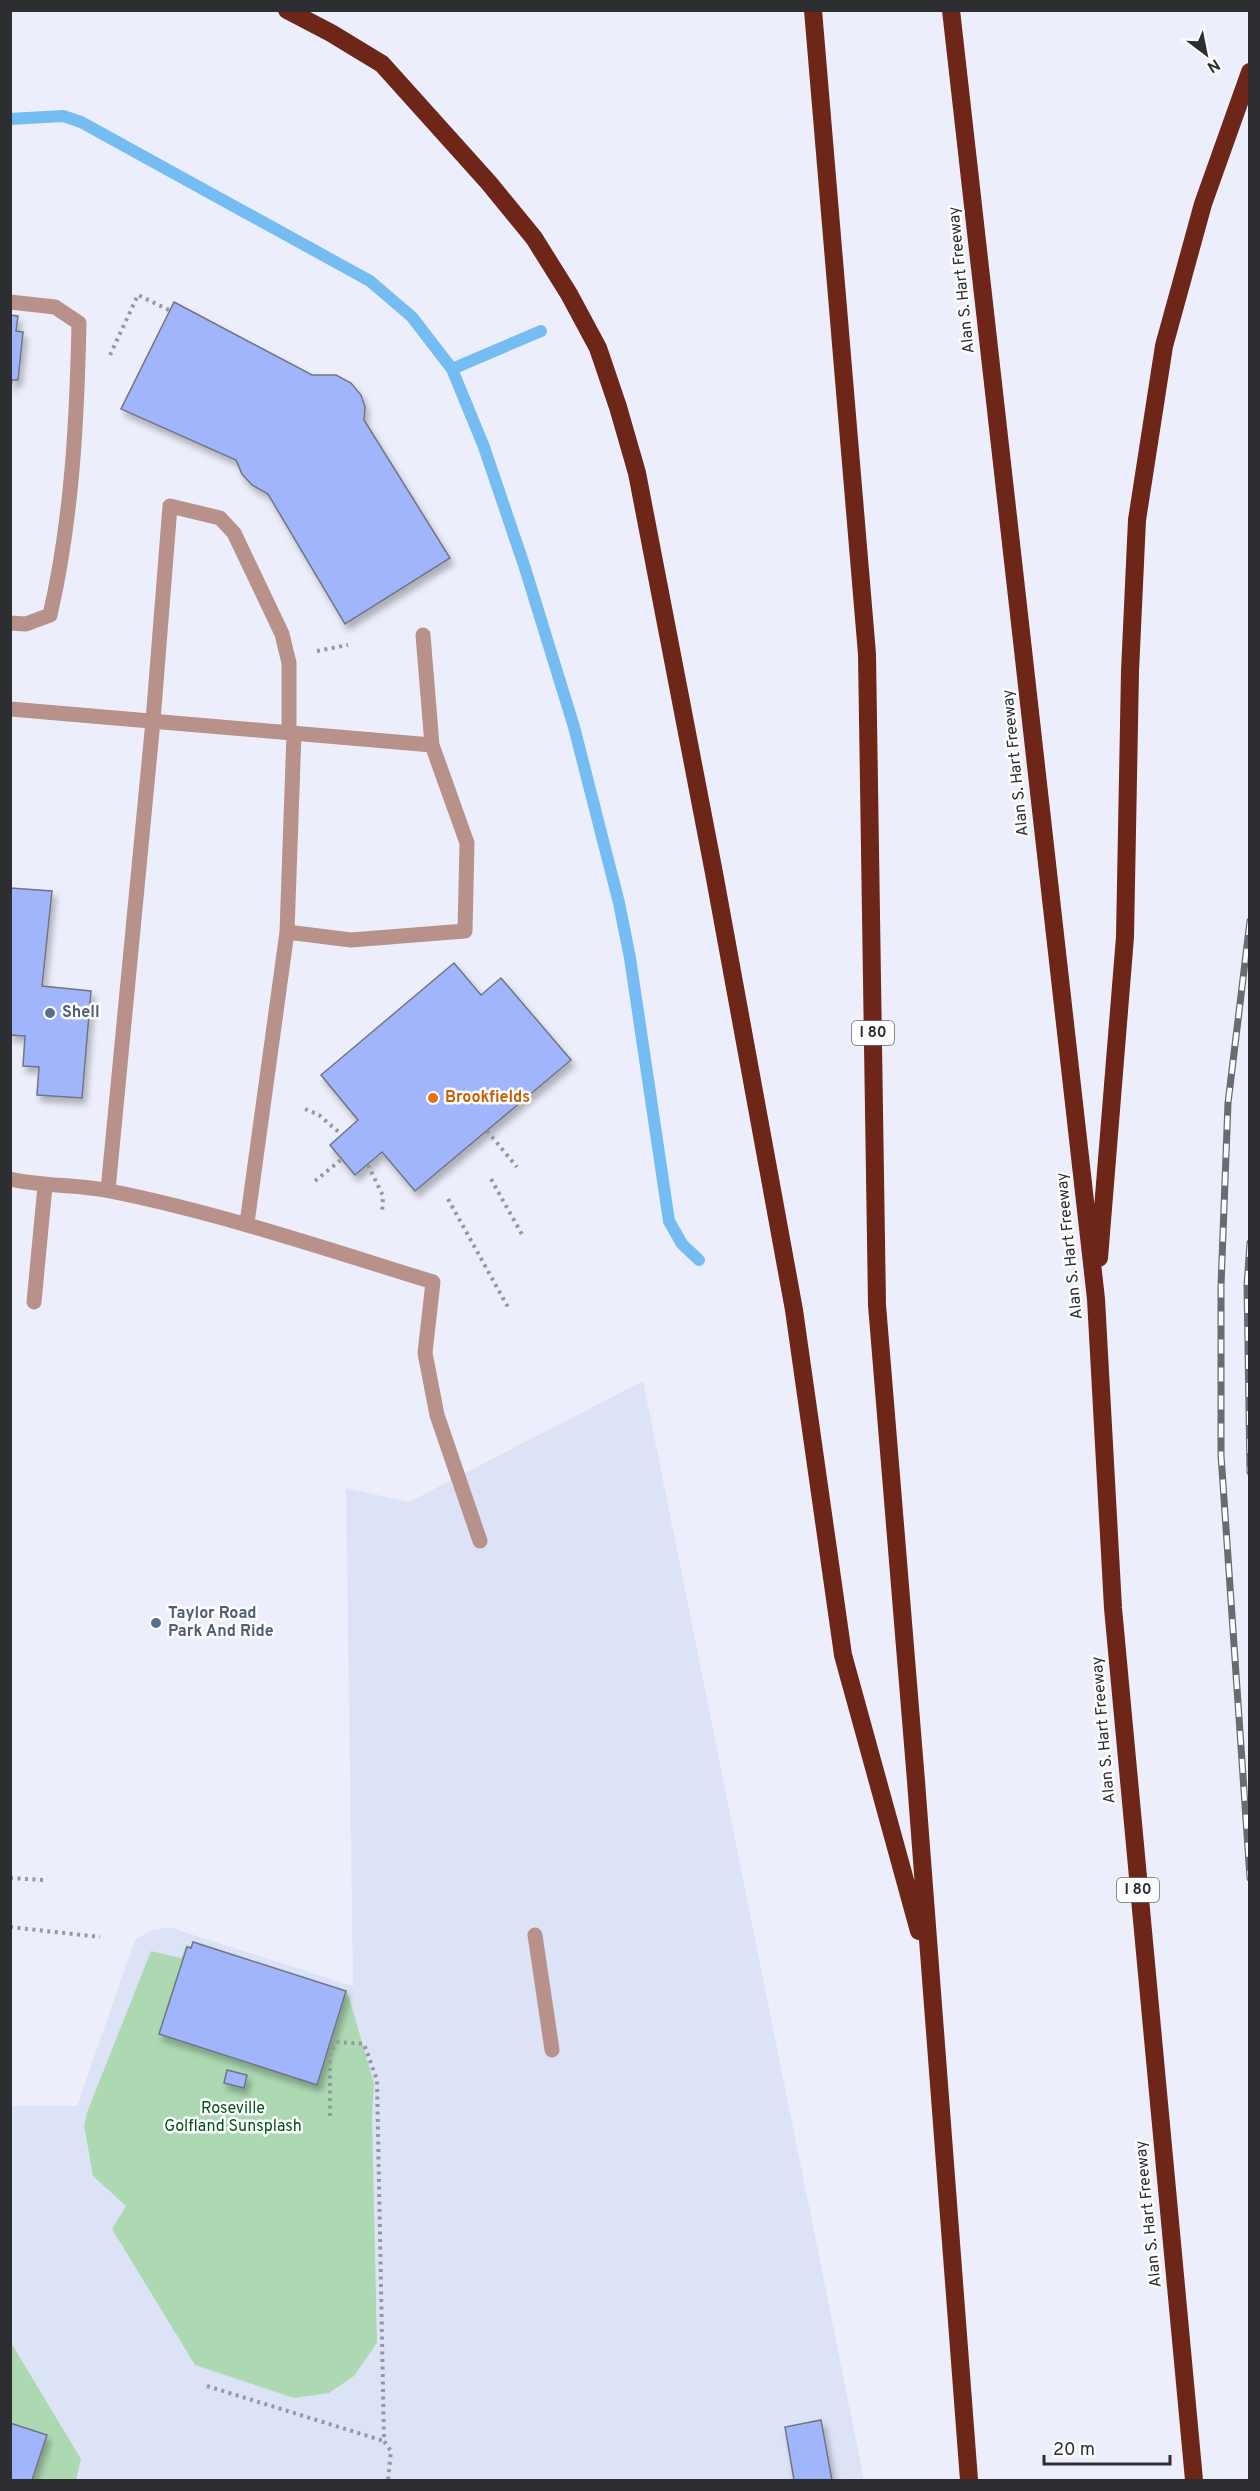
<svg xmlns="http://www.w3.org/2000/svg" width="1260" height="2491" font-family="Overpass,sans-serif">
	<defs>
		<filter id="shadow"><feDropShadow dx="3.5" dy="6" stdDeviation="3" flood-color="#0004"/></filter>
	</defs>
	<rect width="100%" height="100%" fill="#eceffb"/>
	<path fill="#dde3f6" d="M643 1381 864 2480H11V2106H77L135 1940 152 1930 169 1927 353 1986 346 1488 409 1502Z"/>
	<path fill="#acd9b2" d="M193 1941 346 1991 348 1994 374 2083 372 2117 377 2343 354 2376 329 2393 294 2398 195 2365 112 2229 126 2206 93 2176 84 2125 88 2110 151 1951 181 1958 186 1945 191 1946Z
		M10 2341 81 2459 76 2480H11Z"/>
	<g fill="none" stroke-linecap="round" stroke-linejoin="round">
		<path stroke="#74bcf1" stroke-width="12" d="M10 119 63 116 81 122 370 281 412 317 452 369 484 447 525 568 574 727 619 903 630 958 669 1221 682 1244 699 1260
			M452 369 541 331"/>
	</g>
	<path fill="#a1b5fd" stroke="#727580" stroke-width="1.5" filter="url(#shadow)" d="M174 302 312 375H336L351 383 361 395 365 407 364 420 450 558 345 624 268 494 252 485 242 474 236 460 121 409Z
		M10 315 18 316 16 331 23 332 18 380H12L11 389Z
		M10 888 52 891 42 986 91 991 82 1098 37 1095 39 1067 23 1066 25 1036 10 1035Z
		M454 963 481 995 501 978 571 1060 415 1191 382 1152 355 1175 330 1145 358 1120 321 1075Z
		M193 1942 346 1991 317 2085 159 2034 187 1947 191 1948Z
		M227 2070 247 2075 244 2088 224 2083Z
		M821 2420 832 2480H794L785 2427Z
		M10 2423 47 2435 32 2480H10Z"/>
	<g fill="none" stroke-linecap="round" stroke-linejoin="round">
		<path stroke="#9698a0" stroke-width="4" stroke-dasharray="3 4.5" stroke-linecap="butt" d="M110 355 138 295 169 310
			M317 651 348 645
			M305 1109 319 1115 341 1134
			M487 1131 517 1167
			M368 1165 383 1196 382 1214
			M491 1179 524 1238
			M315 1181 342 1159
			M448 1199 509 1309
			M10 1878 44 1880
			M10 1927 100 1937
			M330 2116V2053L338 2042 364 2044 377 2080 384 2441 391 2451 388 2480
			M207 2386 384 2441"/>
		<path stroke="#b8928a" stroke-width="15" d="M10 302 55 307 79 323C77 420 72 520 50 615L26 624 10 623
			M10 709 432 745
			M287 932 351 940 465 931 467 843 432 745 423 635
			M10 1179C44 1187 77 1184 110 1191 220 1213 326 1249 433 1282L425 1353 437 1415 480 1541
			M108 1190 153 721 170 506 220 518 234 533 282 634 289 663V732
			M247 1223 287 932 294 733
			M34 1302 45 1186
			M535 1935 552 2050"/>
		<path stroke="#6d2618" stroke-width="18" d="M287 10 331 33 382 64 489 183 534 238 569 294 598 348 618 407 637 473 714 873 794 1310 843 1655 919 1931
			M813 10 867 654 877 1305 916 1781 969 2480
			M951 10 1096 1299 1113 1608 1194 2480
			M1099 1258 1125 937 1130 671 1137 520 1164 346 1203 204 1250 72"/>
		<defs>
			<path id="rail" d="M1250 921 1228 1103 1221 1286V1455L1250 1878
				M1250 1243 1247 1285 1250 1472"/>
		</defs>
		<use href="#rail" stroke="#696b72" stroke-width="7"/>
		<use href="#rail" stroke="#fdfdfd" stroke-width="4.5" stroke-dasharray="14" stroke-linecap="butt"/>
	</g>
	<g fill="#5c6f8a" stroke="#fdfdfd" stroke-width="2">
		<circle cx="50" cy="1013" r="6"/>
		<circle cx="156" cy="1623" r="6"/>
	</g>
	<circle fill="#e8710a" stroke="#fdfdfd" stroke-width="2" cx="433" cy="1098" r="6"/>
	<g text-anchor="middle" dominant-baseline="central" stroke-width="5" stroke-linejoin="round" paint-order="stroke">
		<g fill="#fdfdfd" stroke="#6b6c6f" stroke-width="1.5">
			<rect x="852" y="1021" width="42" height="24" rx="4.5"/>
			<rect x="1117" y="1878" width="42" height="24" rx="4.5"/>
		</g>
		<g font-size="15" font-weight="bold" fill="#2c2e32">
			<text x="873" y="1033">I 80</text>
			<text x="1138" y="1890">I 80</text>
		</g>
		<g font-size="16" fill="#2c2e32" stroke="#fdfdfd">
			<text transform="translate(962 280) rotate(-96)">Alan S. Hart Freeway</text>
			<text transform="translate(1016 763) rotate(-96)">Alan S. Hart Freeway</text>
			<text transform="translate(1070 1246) rotate(-96)">Alan S. Hart Freeway</text>
			<text transform="translate(1104 1730) rotate(-95)">Alan S. Hart Freeway</text>
			<text transform="translate(1149 2214) rotate(-96)">Alan S. Hart Freeway</text>
		</g>
		<g font-size="16" font-weight="bold" fill="#4e5e75" stroke="#fdfdfd" text-anchor="start">
			<text x="62" y="1013">Shell</text>
			<text x="168" y="1614">Taylor Road<tspan x="168" dy="18">Park And Ride</tspan></text>
		</g>
		<g font-size="16" font-weight="bold" fill="#c56008" stroke="#fdfdfd" text-anchor="start">
			<text x="445" y="1098">Brookfields</text>
		</g>
		<g font-size="16" fill="#00511d" stroke="#fdfdfd">
			<text x="233" y="2109">Roseville<tspan x="233" dy="18">Golfland Sunsplash</tspan></text>
		</g>
	</g>
	<rect width="1260" height="2491" fill="none" stroke="#2c2e32" stroke-width="24"/>
	<g transform="translate(1206 54) rotate(148)" stroke="#fdfdfd" stroke-width="4.5" paint-order="stroke">
	<path d="M0-4.5L10 22L0 15L-10 22Z" fill="#2c2e32"/>
	<text y="-9" font-size="16" font-weight="bold" text-anchor="middle" fill="#2c2e32">N</text>
	</g>
	<path d="M1044 2455v9h126v-9" fill="none" stroke="#2c2e32" stroke-width="3"/>
	<text x="1053" y="2455" font-size="18" fill="#2c2e32" stroke="#fdfdfd" stroke-width="4.5" paint-order="stroke">20 m</text>
</svg>
